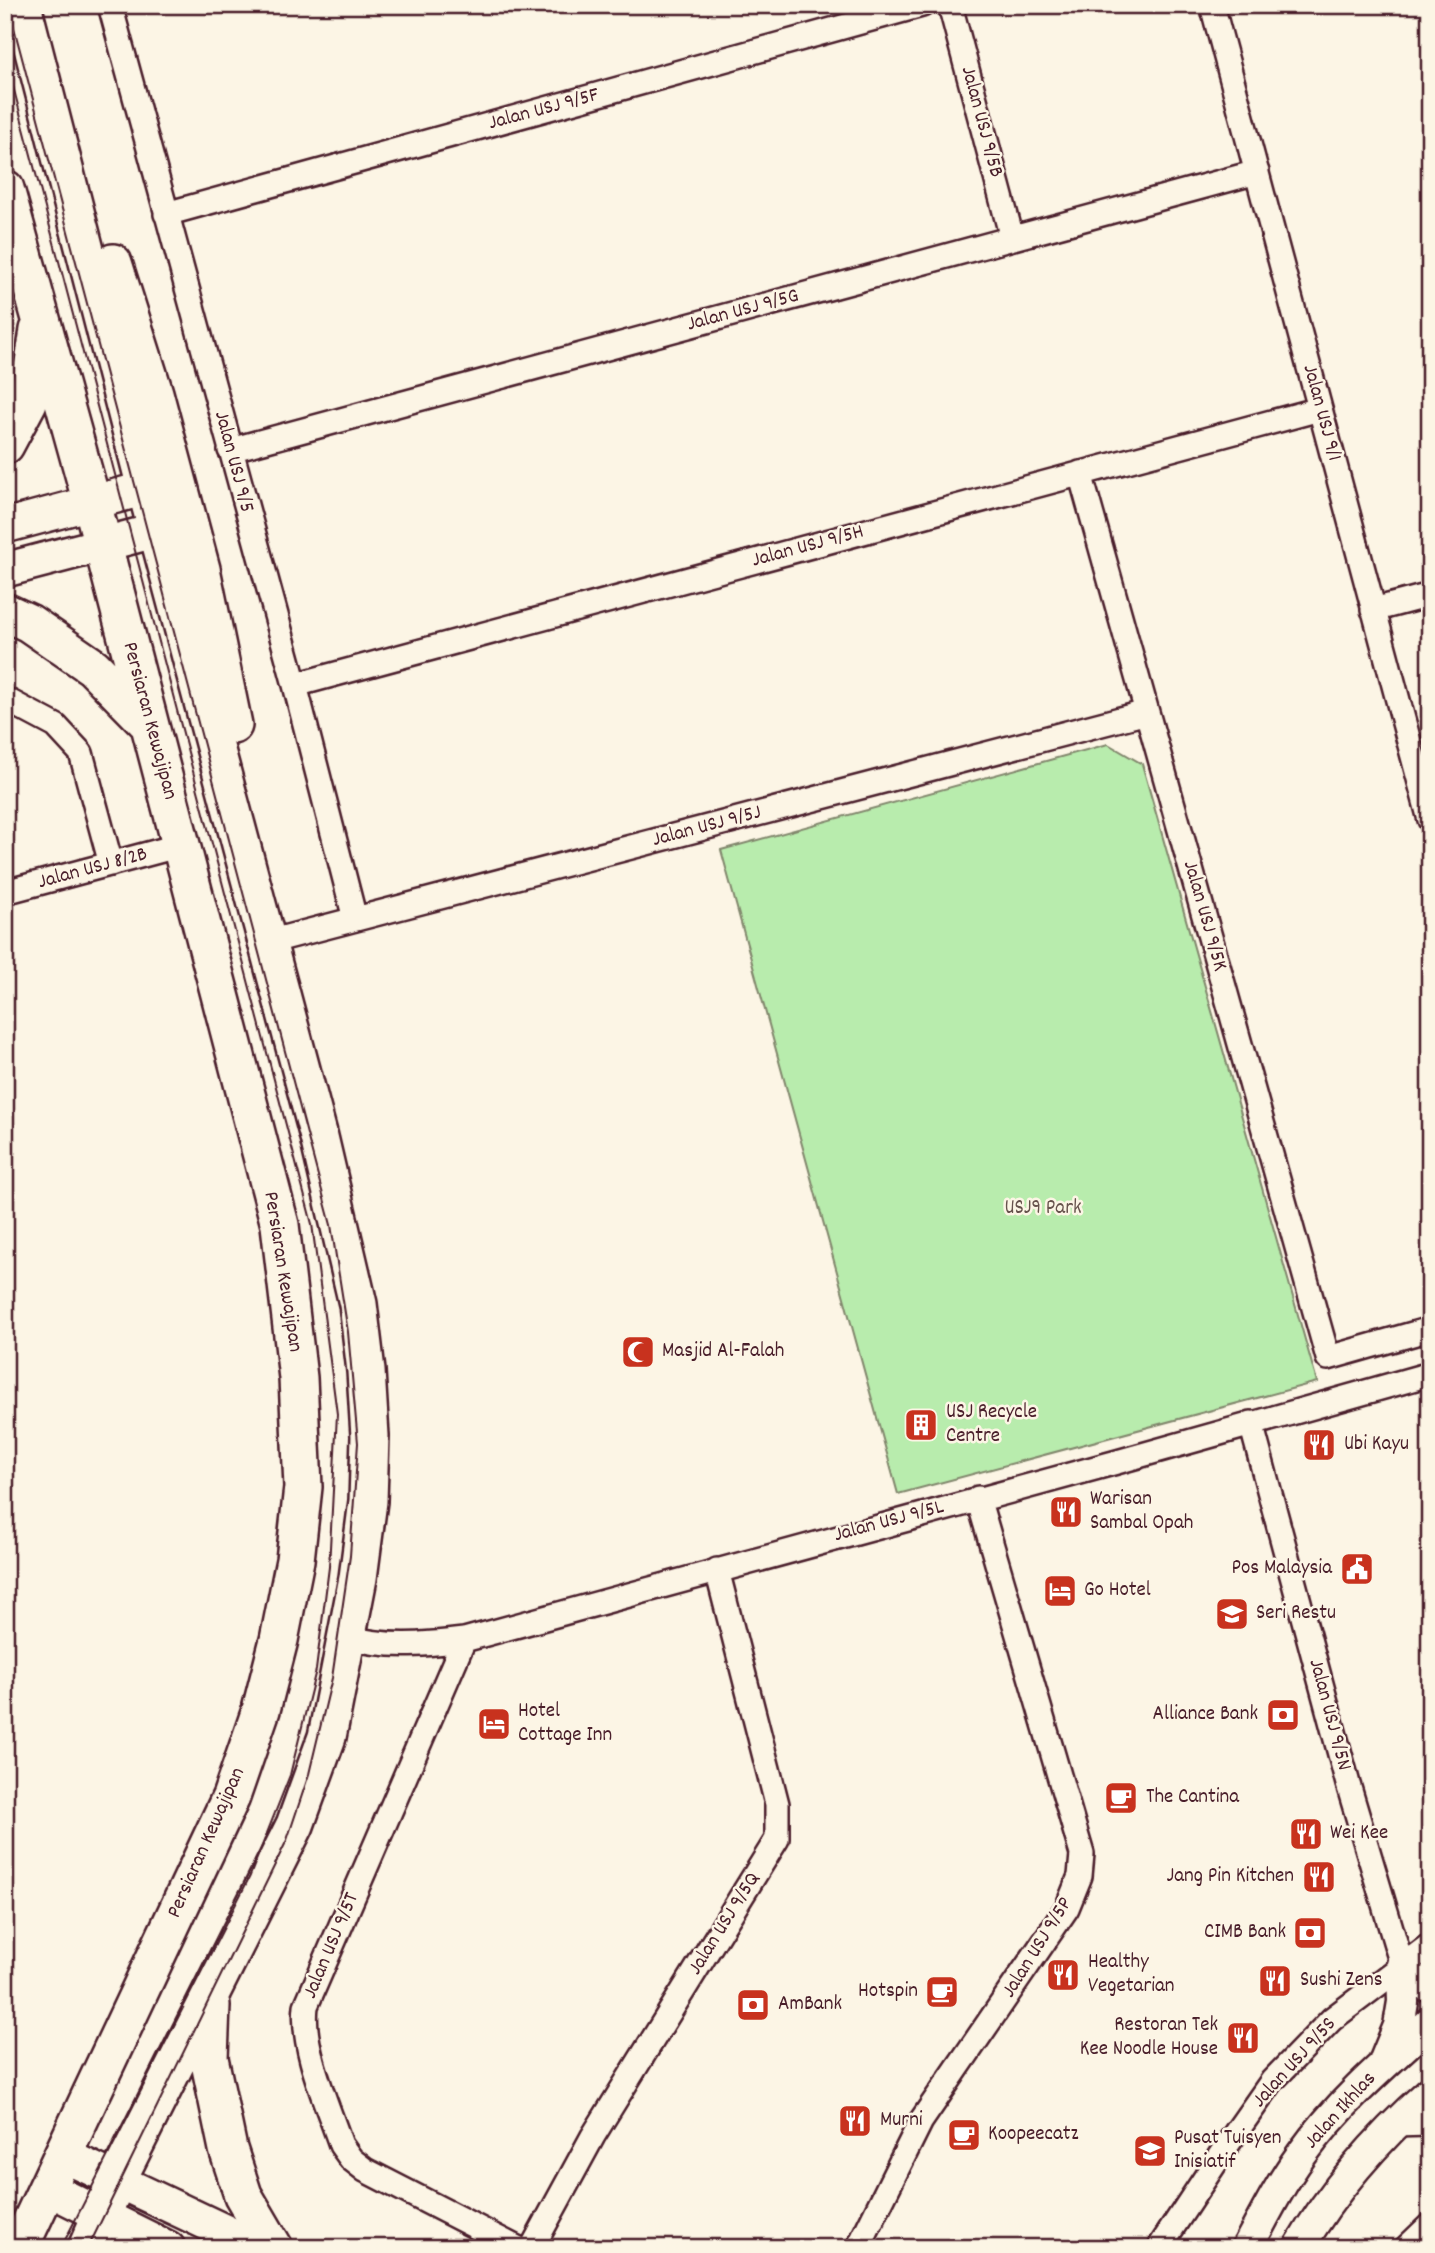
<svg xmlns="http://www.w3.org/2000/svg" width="1435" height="2253" font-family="Dekko,sans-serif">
	<rect width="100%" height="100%" fill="#fcf5e5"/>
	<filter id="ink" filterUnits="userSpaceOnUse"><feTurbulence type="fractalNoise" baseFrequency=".0143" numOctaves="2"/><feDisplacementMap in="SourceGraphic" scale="14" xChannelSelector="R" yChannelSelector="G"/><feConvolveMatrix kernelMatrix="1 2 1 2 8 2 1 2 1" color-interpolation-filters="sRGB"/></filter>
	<g filter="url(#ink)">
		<path fill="#b8ecad" stroke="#81866c" stroke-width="2" d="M1108 744 1142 764 1317 1382 898 1494 721 850Z"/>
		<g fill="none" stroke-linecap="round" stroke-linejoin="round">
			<defs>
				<path id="minor" d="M110 5 295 685 355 919
					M950 5 1012 238
					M1212 5 1430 820
					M166 214 922 5
					M230 450 1257 172
					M1080 473 1328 1358 1430 1329
					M1373 610 1430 595
					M295 685 1320 409
					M5 699 56 726 81 753 111 864
					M5 892 181 845
					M268 942 1147 712
					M1251 1423 1348 1784 1402 1965
					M346 1637C387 1648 422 1645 464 1640L1117 1462 1430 1374
					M464 1640 306 2006C301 2048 327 2104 341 2145L351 2159 365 2170 517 2248
					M1393 2125 1430 2124
					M532 2248 593 2136 777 1839V1804L717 1570
					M858 2248 921 2121 1067 1908 1080 1876 1082 1854 978 1498
					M1159 2248 1225 2148 1272 2081 1332 2019 1430 1945
					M1406 2248 1430 2225"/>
				<path id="tertiary" d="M1402 1965 1415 1980 1430 1987
					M1385 2060 1399 2026 1403 2002 1402 1965
					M1247 2248C1264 2216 1280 2184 1302 2154 1337 2105 1384 2064 1430 2023
					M1299 2248C1333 2189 1379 2137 1430 2092"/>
				<path id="secondary" d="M5 526 146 488
					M5 570 158 530
					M63 2155 260 2248
					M47 2188 168 2248"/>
				<path id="primary" d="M22 5 146 488 319 1137 358 1304 366 1371 370 1436 368 1501 358 1578 327 1737 295 1825 117 2180 87 2248
					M5 189 92 503 280 1225 298 1378 303 1487 295 1560 279 1640 261 1710 231 1797 19 2248
					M113 263 154 393 201 569 233 725
					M5 445 28 402 39 330
					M5 612 29 623 93 667 149 724
					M211 2005 209 2058 228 2149 243 2195 274 2248"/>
			</defs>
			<use href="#minor" stroke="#4a1f2b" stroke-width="28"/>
			<use href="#tertiary" stroke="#4a1f2b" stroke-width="35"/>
			<use href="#secondary" stroke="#4a1f2b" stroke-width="38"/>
			<use href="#primary" stroke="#4a1f2b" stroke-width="42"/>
			<use href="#minor" stroke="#fcf5e5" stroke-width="23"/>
			<use href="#tertiary" stroke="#fcf5e5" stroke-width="30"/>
			<use href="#secondary" stroke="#fcf5e5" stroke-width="33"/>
			<use href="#primary" stroke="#fcf5e5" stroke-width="37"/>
			<path stroke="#4a1f2b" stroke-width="2" d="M8 5 331 1225 348 1332 358 1443 350 1556 332 1678 309 1774 287 1840 88 2248
				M5 56 312 1224 337 1414 329 1567 316 1670 290 1775 250 1876 61 2248"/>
		</g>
	</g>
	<defs>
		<symbol id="mosque-square" viewBox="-11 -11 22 22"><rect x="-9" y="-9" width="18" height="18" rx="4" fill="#c8321e" stroke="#fcf5e5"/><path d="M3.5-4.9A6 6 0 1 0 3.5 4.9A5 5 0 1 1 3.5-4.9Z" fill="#fff"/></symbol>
		<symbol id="building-square" viewBox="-11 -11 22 22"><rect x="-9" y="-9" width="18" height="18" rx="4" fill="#c8321e" stroke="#fcf5e5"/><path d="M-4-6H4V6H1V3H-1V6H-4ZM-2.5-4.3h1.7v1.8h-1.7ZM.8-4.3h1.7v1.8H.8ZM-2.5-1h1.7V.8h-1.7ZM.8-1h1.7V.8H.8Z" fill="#fff"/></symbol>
		<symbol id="restaurant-square" viewBox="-11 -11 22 22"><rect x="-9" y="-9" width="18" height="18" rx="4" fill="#c8321e" stroke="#fcf5e5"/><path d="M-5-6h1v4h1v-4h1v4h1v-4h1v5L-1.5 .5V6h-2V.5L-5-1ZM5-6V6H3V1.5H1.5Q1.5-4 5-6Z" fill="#fff"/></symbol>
		<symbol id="civic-square" viewBox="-11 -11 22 22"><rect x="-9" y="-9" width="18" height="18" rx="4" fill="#c8321e" stroke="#fcf5e5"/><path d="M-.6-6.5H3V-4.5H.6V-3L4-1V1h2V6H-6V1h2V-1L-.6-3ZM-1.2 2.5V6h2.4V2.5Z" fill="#fff"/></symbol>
		<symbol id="hotel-square" viewBox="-11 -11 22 22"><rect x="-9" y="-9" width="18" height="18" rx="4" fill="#c8321e" stroke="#fcf5e5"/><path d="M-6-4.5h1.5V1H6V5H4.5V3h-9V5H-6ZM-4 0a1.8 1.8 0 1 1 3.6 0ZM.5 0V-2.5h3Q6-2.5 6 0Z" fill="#fff"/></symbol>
		<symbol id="school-square" viewBox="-11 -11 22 22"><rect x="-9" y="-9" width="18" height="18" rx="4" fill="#c8321e" stroke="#fcf5e5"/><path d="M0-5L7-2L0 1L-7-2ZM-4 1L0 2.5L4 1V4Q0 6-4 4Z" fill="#fff"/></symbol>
		<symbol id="bank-square" viewBox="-11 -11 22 22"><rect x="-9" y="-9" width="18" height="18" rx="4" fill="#c8321e" stroke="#fcf5e5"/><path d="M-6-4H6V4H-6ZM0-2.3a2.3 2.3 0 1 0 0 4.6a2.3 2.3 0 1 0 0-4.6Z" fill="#fff"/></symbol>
		<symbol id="cafe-square" viewBox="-11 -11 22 22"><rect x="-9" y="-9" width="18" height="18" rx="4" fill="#c8321e" stroke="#fcf5e5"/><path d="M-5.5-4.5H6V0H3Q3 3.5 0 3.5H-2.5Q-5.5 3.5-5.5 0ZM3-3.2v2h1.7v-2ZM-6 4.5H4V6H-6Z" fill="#fff"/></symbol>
	</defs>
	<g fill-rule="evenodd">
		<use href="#mosque-square" x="619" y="1333" width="38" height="38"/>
		<use href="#building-square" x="902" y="1406" width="38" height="38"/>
		<use href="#restaurant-square" x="1300" y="1426" width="38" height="38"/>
		<use href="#restaurant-square" x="1047" y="1493" width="38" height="38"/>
		<use href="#civic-square" x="1338" y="1550" width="38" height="38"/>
		<use href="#hotel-square" x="1041" y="1572" width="38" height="38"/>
		<use href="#school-square" x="1213" y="1595" width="38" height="38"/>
		<use href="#bank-square" x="1264" y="1696" width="38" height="38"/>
		<use href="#hotel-square" x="475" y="1705" width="38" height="38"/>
		<use href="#cafe-square" x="1102" y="1779" width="38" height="38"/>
		<use href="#restaurant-square" x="1287" y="1815" width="38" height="38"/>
		<use href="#restaurant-square" x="1300" y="1858" width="38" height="38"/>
		<use href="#bank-square" x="1291" y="1914" width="38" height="38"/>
		<use href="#restaurant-square" x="1044" y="1956" width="38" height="38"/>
		<use href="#restaurant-square" x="1256" y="1962" width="38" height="38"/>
		<use href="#cafe-square" x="923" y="1973" width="38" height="38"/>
		<use href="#bank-square" x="734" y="1986" width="38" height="38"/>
		<use href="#restaurant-square" x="1224" y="2019" width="38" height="38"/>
		<use href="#restaurant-square" x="836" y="2102" width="38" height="38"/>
		<use href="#cafe-square" x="945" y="2116" width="38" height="38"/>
		<use href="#school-square" x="1131" y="2132" width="38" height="38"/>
	</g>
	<g text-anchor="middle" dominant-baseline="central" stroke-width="5" stroke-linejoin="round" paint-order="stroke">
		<g font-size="21" fill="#4a1f2b" stroke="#fcf5e5">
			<text transform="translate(544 110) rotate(-15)">Jalan USJ 9/5F</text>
			<text transform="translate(981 122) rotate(75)">Jalan USJ 9/5B</text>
			<text transform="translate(743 311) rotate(-15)">Jalan USJ 9/5G</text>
			<text transform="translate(1321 413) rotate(75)">Jalan USJ 9/1</text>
			<text transform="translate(233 462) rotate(75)">Jalan USJ 9/5</text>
			<text transform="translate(808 547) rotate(-15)">Jalan USJ 9/5H</text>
			<text transform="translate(149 721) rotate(75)">Persiaran Kewajipan</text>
			<text transform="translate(707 827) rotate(-15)">Jalan USJ 9/5J</text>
			<text transform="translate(93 869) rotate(-15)">Jalan USJ 8/2B</text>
			<text transform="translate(1204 916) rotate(74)">Jalan USJ 9/5K</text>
			<text transform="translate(282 1272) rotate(81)">Persiaran Kewajipan</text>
			<text transform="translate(889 1522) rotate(-15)">Jalan USJ 9/5L</text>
			<text transform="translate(1329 1715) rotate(75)">Jalan USJ 9/5N</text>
			<text transform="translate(207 1843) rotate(-66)">Persiaran Kewajipan</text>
			<text transform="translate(725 1924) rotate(-58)">Jalan USJ 9/5Q</text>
			<text transform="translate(332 1946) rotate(-67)">Jalan USJ 9/5T</text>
			<text transform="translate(1038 1948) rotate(-58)">Jalan USJ 9/5P</text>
			<text transform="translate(1295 2063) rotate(-48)">Jalan USJ 9/5S</text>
			<text transform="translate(1341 2111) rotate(-48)">Jalan Ikhlas</text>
		</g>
		<g font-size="21" fill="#66524c" stroke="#fcf5e5">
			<text x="1043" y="1209">USJ9 Park</text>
		</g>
		<g font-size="21" fill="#4a1f2b" stroke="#fcf5e5" text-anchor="start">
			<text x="662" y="1352">Masjid Al-Falah</text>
			<text x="946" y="1413">USJ Recycle<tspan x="946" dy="24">Centre</tspan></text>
			<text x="1344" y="1445">Ubi Kayu</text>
			<text x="1090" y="1500">Warisan<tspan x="1090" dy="24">Sambal Opah</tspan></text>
			<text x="1332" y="1569" text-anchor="end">Pos Malaysia</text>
			<text x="1084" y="1591">Go Hotel</text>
			<text x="1256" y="1614">Seri Restu</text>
			<text x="518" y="1712">Hotel<tspan x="518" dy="24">Cottage Inn</tspan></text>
			<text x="1258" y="1715" text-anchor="end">Alliance Bank</text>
			<text x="1146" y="1798">The Cantina</text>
			<text x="1330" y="1834">Wei Kee</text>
			<text x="1294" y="1877" text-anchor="end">Jang Pin Kitchen</text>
			<text x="1286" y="1933" text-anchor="end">CIMB Bank</text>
			<text x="1088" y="1963">Healthy<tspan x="1088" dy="24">Vegetarian</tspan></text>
			<text x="1300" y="1981">Sushi Zens</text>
			<text x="918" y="1992" text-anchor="end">Hotspin</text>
			<text x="778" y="2005">AmBank</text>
			<text x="1218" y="2026" text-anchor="end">Restoran Tek<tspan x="1218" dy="24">Kee Noodle House</tspan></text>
			<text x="880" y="2121">Murni</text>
			<text x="988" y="2135">Koopeecatz</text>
			<text x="1174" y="2139">Pusat Tuisyen<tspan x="1174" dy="24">Inisiatif</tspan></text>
		</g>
	</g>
	<rect width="1435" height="2253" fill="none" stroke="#fcf5e5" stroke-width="28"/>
	<rect x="14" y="14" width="1407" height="2225" fill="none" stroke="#4a1f2b" stroke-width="2.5" filter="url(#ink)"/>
</svg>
